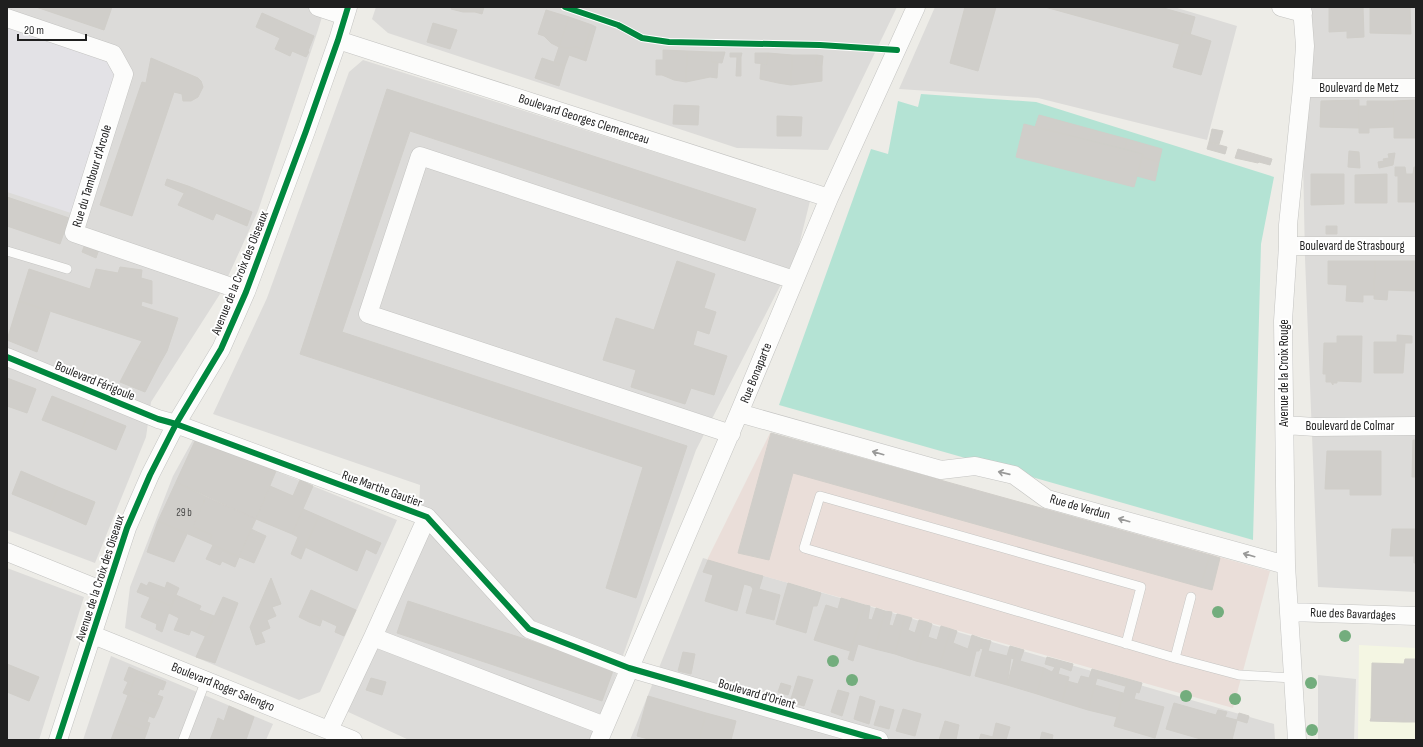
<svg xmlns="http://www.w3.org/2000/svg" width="1423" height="747" font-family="'Sofia Sans Condensed',sans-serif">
	<rect width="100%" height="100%" fill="#edece7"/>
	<path fill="#dcdbd9" d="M7 7H325L318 30 258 211 220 294 151 402 146 437 95 563 7 530Z
		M376 7H897L828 150 737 148 388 33 372 19Z
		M935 7H1174L1237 26 1207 140 1038 98 899 89Z
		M1300 7H1416V592L1318 587 1305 258Z
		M363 60 810 201 797 253 696 450 605 706 590 740H409L344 710 417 553 420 485 213 414 267 298 349 72Z
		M194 438 397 520 320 692 299 700 125 628 130 587 173 476Z
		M703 558 1274 724 1275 740H630Z
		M7 568 84 597 39 740H7Z
		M111 656 273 724 266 740H83Z
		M1318 675 1356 679 1354 740H1318Z"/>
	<path fill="#eaded9" d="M770 433 1270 571 1233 708 707 560Z"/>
	<path fill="#f4f6e3" d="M1359 645 1416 648V740H1358Z"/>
	<path fill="#b4e3d4" d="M921 94 1036 102 1274 177 1261 244 1253 540 779 405 871 149 888 154 898 101 918 107Z"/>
	<path fill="#e3e2e6" d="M7 18 113 54 124 74 80 216 7 192Z"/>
	<path fill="#d0ceca" stroke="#d0cec9" d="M36 7H112L104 30Z
		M452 7H484L482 14 475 12H463L451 9Z
		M965 7H996L978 71 950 63Z
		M1045 7H1160L1195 17 1190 35 1183 32 1179 44Z
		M1329 7H1363L1364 37 1347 38V31L1329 32Z
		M1370 7H1410L1411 34 1370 33Z
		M546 10 569 17 559 47 551 43 544 36 538 34Z
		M262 13 314 36 308 51 309 52 306 57 292 51 290 56 275 49 280 38 256 27Z
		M569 17 592 25 584 50 577 47 568 48 559 47Z
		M433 23 457 30 450 49 427 42Z
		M592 25 596 27 586 61 569 55 565 66 554 62 559 47 568 48 577 47 584 50Z
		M1183 32 1211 41 1201 75 1173 67Z
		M663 50 687 51 686 82 674 80 662 75H656V60H663Z
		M687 51 712 52V62L718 63 717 78 710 77 686 82Z
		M712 52H725L722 63 712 62Z
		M730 53H742L741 57H730Z
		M755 53H768L767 64 755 63Z
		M768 53 792 55 791 85 778 83 760 79 761 64H767Z
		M792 55H817L816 66H822V81L791 85Z
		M817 55 823 56 822 66H816Z
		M737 57H741V76H736Z
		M151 58 198 78 201 81 203 87 198 97 191 101H183L182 94 174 92 132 216 100 205 142 82 146 83Z
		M542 58 565 66 559 86 535 78Z
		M387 89 756 209 745 241 410 131 342 332 687 446 636 598 606 588 643 467 300 354Z
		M1359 100V128L1320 127 1321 101Z
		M1416 100V138H1394V101Z
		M1367 101H1394V127L1369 128V133H1359V106H1367Z
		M674 105 699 106 698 125 673 124Z
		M1039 115 1127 139 1125 149 1035 127Z
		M777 116 802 117 801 136H777Z
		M1024 124 1143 154 1134 187 1016 157Z
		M1212 129 1223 131 1219 144 1209 142Z
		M1127 139 1162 149 1159 162 1142 157 1143 154 1125 149Z
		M1209 142 1227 147 1225 154 1207 149Z
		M1238 149 1272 159 1270 165 1259 162 1258 163 1235 158Z
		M1349 151 1359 152 1360 168 1348 167Z
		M1395 153 1393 165 1379 168 1378 162 1384 161 1383 159 1389 158 1388 154Z
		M1142 157 1159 162 1155 181 1137 176Z
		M1395 167H1405L1406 174H1413L1414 167H1416V202H1398V176H1395Z
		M1311 174H1344V204L1311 205Z
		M1387 174V203H1355V175Z
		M167 179 188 186 184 193 165 185Z
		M188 186 252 212 247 226 216 213 213 220 178 205Z
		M7 197 69 218 60 244 7 226Z
		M1326 226H1337V234H1326Z
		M85 244 99 249 96 258 82 252Z
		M677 261 715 274 704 308 716 312 709 334 697 330 693 345 727 356 714 395 691 388 685 404 631 387 636 370 603 360 616 318 654 330Z
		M1328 261H1375L1374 295H1363V302L1346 301 1347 285 1328 284Z
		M1375 261H1416V291L1388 290 1387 300 1374 299Z
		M120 267 142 270 141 278 152 281V304L142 301 141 306 178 318 167 351 159 365 134 355 142 341 19 301 29 269 90 289 96 269 118 273Z
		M19 301 50 312 37 352 7 340Z
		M1397 335 1412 336V343H1405L1403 373H1374V342H1397Z
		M1337 336H1362L1361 382 1337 381V383H1333V385L1331 382H1326V374H1323L1324 343H1337Z
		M134 355 159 365 145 392 120 382Z
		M7 378 36 389 27 413 7 406Z
		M52 396 89 411 80 435 42 420Z
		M89 411 126 426 116 450 80 435Z
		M771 433 1210 555 1200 587 793 473 769 560 738 553Z
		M1413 440H1416V477H1412Z
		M195 441 276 471 256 519 176 482Z
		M1327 451H1381V495H1350V489H1325Z
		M21 471 58 487 49 509 12 494Z
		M300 480 313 486 292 534 256 519 270 486 293 496Z
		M176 482 206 497 193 527 212 535 209 543 158 521Z
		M58 487 95 502 86 525 49 509Z
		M206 497 256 519 239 557 209 543 212 535 193 527Z
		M303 509 319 516 308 541 301 559 291 554 298 537 292 534Z
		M319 516 381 543 376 554 366 549 357 571 305 547Z
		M158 521 187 534 174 562 147 552Z
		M251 529 266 536 254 563 239 557Z
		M1392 529H1416V563H1414V556H1390Z
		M213 545 239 557 235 567 222 561 220 565 206 559Z
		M1210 555 1220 558 1212 590 1200 587Z
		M708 560 755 574 751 586 744 584 737 611 705 601 713 575 703 572Z
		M755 574 763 576 759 589 780 595 774 620 746 613 753 589 751 586Z
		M271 578 281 604 272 607 276 616 267 620 270 628 261 632 265 642 256 645 250 627Z
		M149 582 165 588 167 582 179 588 171 606 137 592 141 583 147 586Z
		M788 583 821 593 817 606H813L806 633 776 624Z
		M311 590 356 610 344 636 335 632 337 626 313 615 309 622 299 617Z
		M176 595 201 606 199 610 214 616 205 636 191 630 189 635 174 630 179 618 169 613Z
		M150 597 171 606 162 632 156 629 157 624 141 617Z
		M223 597 238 603 215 663 196 657Z
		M841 598 865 605 850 651 814 640 826 605 838 609Z
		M408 601 614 668 602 701 397 633Z
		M865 605 870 606 868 619 872 620 876 608 885 611 875 649 858 644 853 661 848 659Z
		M885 611 892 612 889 625 893 626 897 614 905 616 895 654 875 649Z
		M313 615 322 620 320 626 309 622Z
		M905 616 912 618 908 630 915 633 919 620 927 622 916 661 895 654Z
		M927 622 932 624 928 637 937 640 941 626 951 629 939 667 916 661Z
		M951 629 957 631 953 643 968 649 972 635 983 639 979 651H976L970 676 939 667Z
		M983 639 991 641 988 651 1007 656 1010 646 1017 648 1014 659 1011 658 1007 685 975 676 983 649 980 648Z
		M1017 648 1024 650 1020 661 1044 668 1037 694 1007 685Z
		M683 652 695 654 691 674 678 671Z
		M1047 657 1073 664 1071 671 1060 667 1058 674 1069 677 1062 702 1037 694 1044 668 1052 672 1055 667 1045 664Z
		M1405 659H1416V722H1404L1405 714H1398V718H1371L1372 663 1404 664Z
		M7 664 39 677 29 701 7 692Z
		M129 667 138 671 128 695 123 693 128 682 124 680Z
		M1092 669 1099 671 1088 710 1062 702 1067 681 1078 684 1081 676 1089 678Z
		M138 671 166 682 163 690 160 689 157 695 163 697 159 707 128 695Z
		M1099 671 1128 679 1125 686 1097 678Z
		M798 676 813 680 804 706 790 702Z
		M371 678 386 682 382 695 366 690Z
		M1128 679 1142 683 1139 693 1136 692 1134 699 1164 707 1155 738 1114 726Z
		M781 683 791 686 788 695 778 692Z
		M1095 685 1123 693 1117 717 1088 710Z
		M838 690 849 693 842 716 831 712Z
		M128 695 159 707 154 718 149 716 147 722 150 723 147 732 118 721Z
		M648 696 706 713 699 740H652L637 736Z
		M860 696 875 701 869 724 854 719Z
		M1174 703 1216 715 1218 710 1227 712 1225 717 1237 720 1239 713 1249 716 1247 723 1237 720 1232 740H1204L1166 729Z
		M229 706 254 717 246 740H240L214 730 218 718 224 721Z
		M880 706 894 710 889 729 874 725Z
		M903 709 921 714 915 736 896 731Z
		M706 713 736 721 731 740H699Z
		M1398 714H1405L1404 722 1370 721 1371 718H1398Z
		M118 721 147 732 144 740H111Z
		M945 721 959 725 956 740H939Z
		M996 723 1010 727 1006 740H992Z
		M214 730 240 740H210Z
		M1042 732 1053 735 1052 740H1040Z
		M981 734 993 737 992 740H979Z"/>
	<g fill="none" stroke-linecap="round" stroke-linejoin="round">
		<defs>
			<path id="lane" d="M7 251 67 269
				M1191 597 1175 658 1239 675 1293 678
				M1126 644 1141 587 820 496 804 548 1175 658
				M183 740 206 680"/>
			<path id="street" d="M318 7 345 16
				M1281 7 1303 13
				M7 18 113 54 124 74 74 233 246 292
				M338 40 829 198
				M1302 88H1416
				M1288 246H1416
				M7 357 158 419 176 424 427 517 529 629 629 668 879 740
				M739 413 941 470 975 466 1014 475 1047 499 1286 565
				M1285 425 1315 427 1416 426
				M731 434 368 314 420 156 794 280
				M7 552 106 592
				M1289 612 1416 616
				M93 635 353 740
				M373 637 605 726
				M329 730 373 637 427 517
				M58 740 127 528 150 475 176 424 221 349 246 292 306 131 338 40 348 7
				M599 740 739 413 829 198 916 7
				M1297 740 1286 565 1283 321 1288 246V225L1302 88 1305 46 1302 7"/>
		</defs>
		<use href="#lane" stroke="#c4c4c2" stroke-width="10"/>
		<use href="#street" stroke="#c4c4c2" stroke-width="19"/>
		<use href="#lane" stroke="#fcfcfb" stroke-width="9"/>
		<use href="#street" stroke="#fcfcfb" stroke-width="18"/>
		<defs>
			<path id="cycleway" d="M565 7 618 25 642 38 669 42 820 45 897 50
				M7 357 158 419 176 424 427 517 529 629 629 668 879 740
				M58 740 127 528 150 475 176 424 221 349 246 292 306 131 338 40 348 7"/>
		</defs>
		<use href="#cycleway" stroke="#fff" stroke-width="8"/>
		<use href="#cycleway" stroke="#00873e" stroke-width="6"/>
	</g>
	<g fill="#73ad7d">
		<circle cx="1218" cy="612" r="6"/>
		<circle cx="1345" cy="636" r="6"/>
		<circle cx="833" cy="661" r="6"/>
		<circle cx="852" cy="680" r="6"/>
		<circle cx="1311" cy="683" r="6"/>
		<circle cx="1186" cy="696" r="6"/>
		<circle cx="1235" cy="699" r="6"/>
		<circle cx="1312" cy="730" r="6"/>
	</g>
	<defs><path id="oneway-shaft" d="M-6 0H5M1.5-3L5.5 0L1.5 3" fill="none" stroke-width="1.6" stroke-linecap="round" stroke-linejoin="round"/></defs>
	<g stroke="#999998">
		<use href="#oneway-shaft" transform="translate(878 453) rotate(-164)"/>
		<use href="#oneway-shaft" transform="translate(1004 473) rotate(-167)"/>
		<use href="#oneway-shaft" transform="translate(1124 520) rotate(-164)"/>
		<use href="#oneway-shaft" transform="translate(1249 555) rotate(-164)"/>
	</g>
	<g text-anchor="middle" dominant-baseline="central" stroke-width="4" stroke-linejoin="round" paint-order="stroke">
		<g font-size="11" fill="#4b4b4a">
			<text x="184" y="512">29 b</text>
		</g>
		<g font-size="13" fill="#1f1f1f" stroke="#fff">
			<text x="1359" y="88">Boulevard de Metz</text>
			<text transform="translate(584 119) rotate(18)">Boulevard Georges Clemenceau</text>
			<text transform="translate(92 176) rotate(-73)">Rue du Tambour d'Arcole</text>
			<text x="1352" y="246">Boulevard de Strasbourg</text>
			<text transform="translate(240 273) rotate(-68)">Avenue de la Croix des Oiseaux</text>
			<text transform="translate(756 373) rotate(-68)">Rue Bonaparte</text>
			<text transform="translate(1284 373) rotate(-90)">Avenue de la Croix Rouge</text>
			<text transform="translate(95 381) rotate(22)">Boulevard Férigoule</text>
			<text x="1350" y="426">Boulevard de Colmar</text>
			<text transform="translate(382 489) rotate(20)">Rue Marthe Gautier</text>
			<text transform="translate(1080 507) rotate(16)">Rue de Verdun</text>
			<text transform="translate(100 578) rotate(-72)">Avenue de la Croix des Oiseaux</text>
			<text transform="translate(1353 614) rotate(2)">Rue des Bavardages</text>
			<text transform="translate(223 687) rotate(22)">Boulevard Roger Salengro</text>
			<text transform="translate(757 694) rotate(16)">Boulevard d'Orient</text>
		</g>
	</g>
	<rect width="1423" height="747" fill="none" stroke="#1f1f1f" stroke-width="16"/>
	<path d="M18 34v6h68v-6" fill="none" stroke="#1f1f1f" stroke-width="2"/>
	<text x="24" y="34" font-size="12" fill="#1f1f1f" stroke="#ffffff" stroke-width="3" paint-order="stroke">20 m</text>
</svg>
